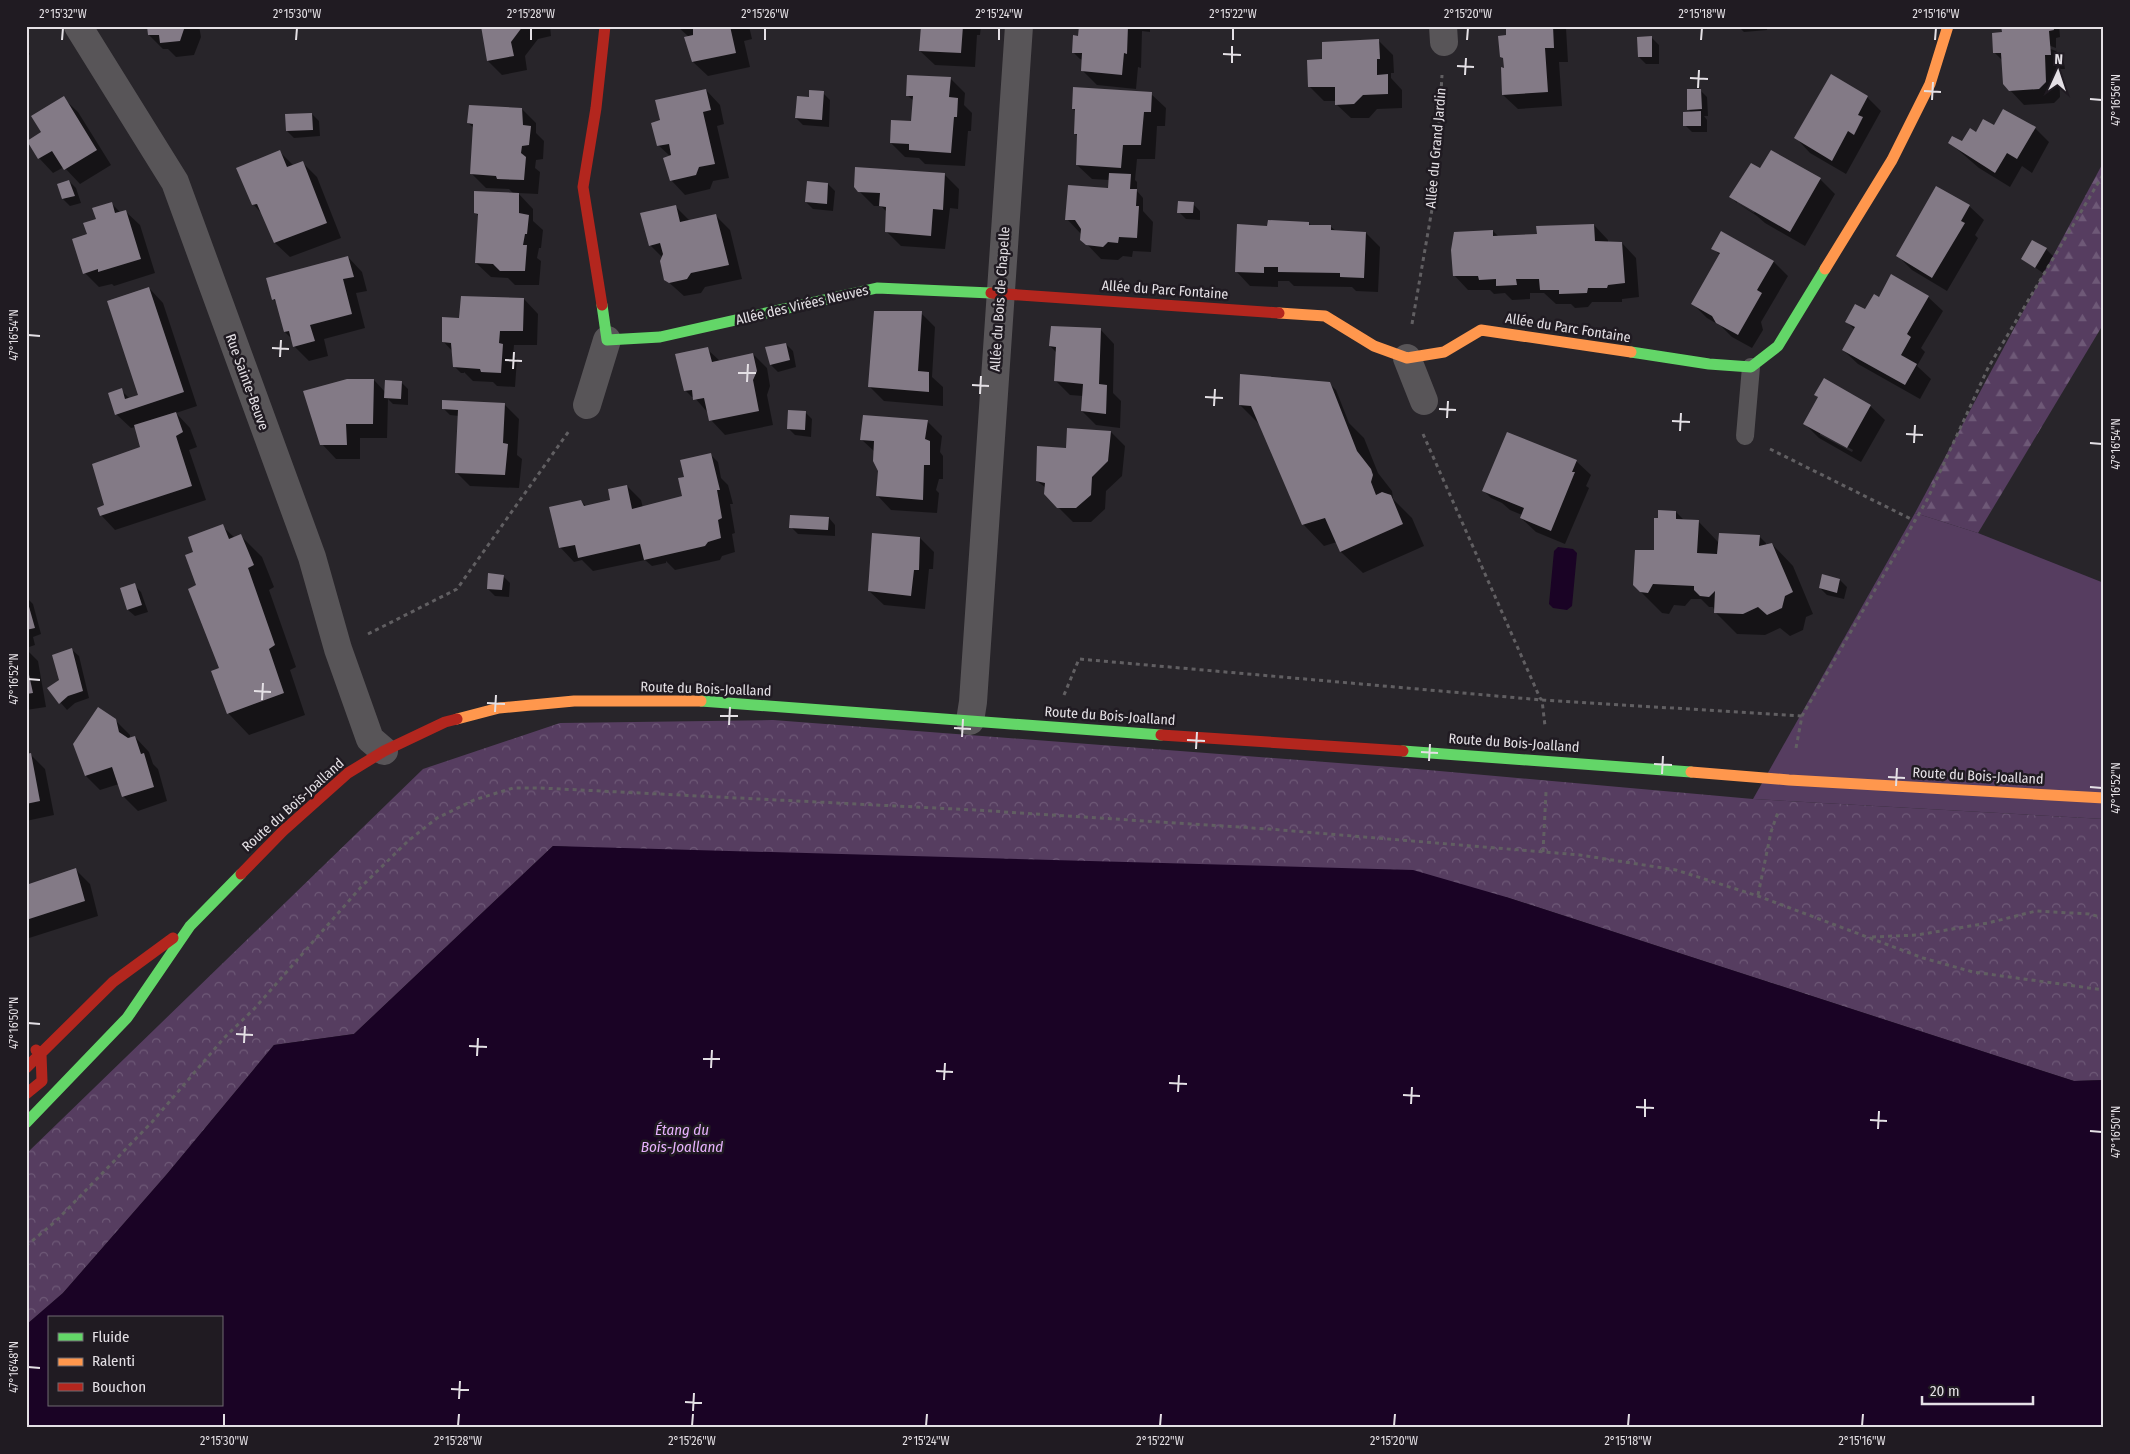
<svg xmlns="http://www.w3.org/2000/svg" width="2130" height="1454" font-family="'Fira Sans Condensed',sans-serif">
	<defs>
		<pattern id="forest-firs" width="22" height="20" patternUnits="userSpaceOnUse" patternTransform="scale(1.25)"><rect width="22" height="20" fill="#563d60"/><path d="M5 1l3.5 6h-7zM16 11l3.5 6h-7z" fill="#6e5977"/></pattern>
		<pattern id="park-crowns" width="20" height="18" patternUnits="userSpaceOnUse" patternTransform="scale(1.25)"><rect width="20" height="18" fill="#563d60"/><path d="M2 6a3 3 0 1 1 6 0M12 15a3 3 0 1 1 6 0" fill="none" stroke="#6e5977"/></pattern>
	</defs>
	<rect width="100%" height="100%" fill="#28252a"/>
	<path fill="#563d60" d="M1915 513 1978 533 2104 583V819L1753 799Z"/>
	<path fill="url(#forest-firs)" d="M2104 161V323L1978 533 1915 513Z"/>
	<path fill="url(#park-crowns)" d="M773 720 1417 769 1753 799 2104 819V1080L2074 1081 1506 897 553 846 354 1034 274 1045 167 1174 63 1293 26 1325V1154L423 769 560 723Z"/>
	<path fill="#1a0325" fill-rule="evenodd" d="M1558 547 1573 549 1577 553 1572 606 1567 610 1553 608 1549 604 1554 551Z
		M553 846 1413 870 1506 897 2074 1081 2104 1080V1428H26V1325L63 1293 167 1174 274 1045 354 1034ZM49 1318H221V1405H49Z"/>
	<path fill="#0007" fill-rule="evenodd" d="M148 26H199L201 37 194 55 176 57 168 49H163L149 35Z
		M482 26H550L551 36 538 39 525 56 527 70 502 75 488 61Z
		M677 26H749L752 39 744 41 750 67 708 76 693 62 689 37Z
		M922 26H981L980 35H977L975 67 935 65 920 51Z
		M1080 26H1150V32L1142 31 1141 68 1138 67 1136 89 1097 85 1082 70 1083 60 1080 59 1073 52 1079 37Z
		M1507 26H1564L1566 28 1568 62H1559L1562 106 1518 109 1503 95 1505 69 1504 60 1502 57 1507 36Z
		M1720 26H1767V30L1744 32 1739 27Z
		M2003 26H2059L2060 37 2056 38V48L2008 30V33L2056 51V49L2057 55 2064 63 2065 69H2059L2060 97 2054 103 2024 105 2010 90 2003 61 1994 52 2004 33Z
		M1652 38 1659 45V64H1646L1639 57Z
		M1379 41 1393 55 1394 73H1391V78L1402 90V108L1377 109 1369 118H1351L1336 104V101H1324L1309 86 1324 60Z
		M26 49 30 54 26 57Z
		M950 78 965 93 964 105 972 113 971 131H968L965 166 925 164 919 158 905 157 891 143 912 123 914 101 907 95Z
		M706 90 720 105 724 124 717 126 729 178 713 181 710 189 685 195 671 180 670 156 658 145 661 121Z
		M1700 90 1707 97 1708 116H1704L1707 120V132H1692L1685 125 1692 113 1688 109Z
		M823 93 830 100 829 127 803 125 796 118 810 99Z
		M1151 94 1166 108 1165 126H1157L1155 159H1137L1135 180 1137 182V191L1143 198V211L1153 222 1151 252 1133 251 1132 257 1123 256 1118 260 1101 259 1082 239 1081 234 1067 219 1108 191 1109 180 1092 179 1077 165 1079 137 1075 134 1077 112 1073 109Z
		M1867 97 1881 111 1846 174 1810 153 1796 138Z
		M63 98 78 112 111 165 80 184 64 167 53 173 39 158 43 132Z
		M522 109 536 123V133L544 141 543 159 536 160 535 168 540 172 538 194 518 193 533 209V221L543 230 541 248H539L537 258 541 261 539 285H515L508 278 491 277 476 263 479 217 475 212 514 194 509 189 486 188 472 174 474 128 468 123Z
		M312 114 319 121 320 136 294 138 287 131Z
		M2035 128 2049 142 2032 173 2022 166 2010 187 1979 168 1950 143 1961 142 1976 134Z
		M280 152 294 166 303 163 317 177 341 238 290 257 275 243 263 215 253 204Z
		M944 174 959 189 958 209 950 208 945 249 901 246 886 231 887 212 881 206H874L859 191Z
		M1820 179 1835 194 1805 246 1765 223 1757 216 1737 203 1754 213 1755 211 1737 200V203L1731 197Z
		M69 181 76 188 81 203 70 206 63 199Z
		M828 184 835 191 833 211 813 209 806 202Z
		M111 203 120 212 125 211 140 225 155 273 114 286 112 284 99 287 85 273 88 235Z
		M1193 204 1200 211V220L1186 219 1179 212Z
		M675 206 690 221 716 216 730 230 742 279 705 287 701 293 684 296 665 279 663 258 650 245Z
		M1969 206 1984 220 1975 235 1978 238 1947 291 1912 270 1898 256Z
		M1309 223 1311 226H1330L1336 231 1366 233 1380 247 1378 292 1356 291 1352 287 1294 286 1289 281H1278V287L1250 286 1236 271 1268 227Z
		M1594 225 1608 240V243H1622L1636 258 1639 297 1622 299V302H1592L1588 307 1575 308 1571 304H1556L1544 293H1530V299L1512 300 1505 293 1494 294 1490 290H1468L1454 275 1493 231 1499 237 1538 235Z
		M1722 232 1774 262 1788 276 1761 322 1763 330 1752 348 1732 337 1721 326 1707 318 1693 304 1720 255 1713 248Z
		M2046 249 2053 256 2043 273 2023 259Z
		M348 257 362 272 367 291 356 293 365 328 324 339 328 356 309 361 294 346 292 339 285 332 277 303 273 299Z
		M149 288 163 303 197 406 176 413 190 428 197 447 189 450 206 500 115 530 101 515 142 448 136 427 131 428 116 414 121 390 130 399 139 396Z
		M1928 297 1943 311 1921 348 1925 352 1917 366 1931 379 1920 399 1858 364 1843 350 1855 330 1847 322 1865 311 1879 299Z
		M524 299 538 314 537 345H514L513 356 517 359 515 387 497 386 493 382 473 381 464 372V373H461L454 366 453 352 443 341 460 319Z
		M921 313 935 327 932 377 943 387V406L884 401 870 387Z
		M1100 329 1114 344 1113 393 1121 401 1120 428 1096 425 1082 411 1083 396 1070 395 1056 381 1057 353 1050 346Z
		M786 344 793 351 796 367 778 372 771 365Z
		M707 349 720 361 753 354 767 368 770 386 767 395 773 425 725 435 711 420 709 414 694 397H692L685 390Z
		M374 380 386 393 401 382 408 389V405L393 404 388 399 387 438H360V459H336L322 444Z
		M1329 383 1336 390 1349 423 1364 438 1378 473 1392 491 1393 499 1412 518 1424 546 1363 573 1341 552 1337 542 1324 546 1303 524 1261 426 1240 405Z
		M1816 395 1870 406 1885 420 1861 462 1819 438 1805 424 1819 398ZM1820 432 1853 450 1852 452 1820 435Z
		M505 405 519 419 517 455 522 459 519 488 470 486 456 472 459 416 450 415 443 408Z
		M805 412 812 419 811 437 795 435 788 428Z
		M927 421 942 436 940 452 943 456V479H939L936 490 939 493 937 513 891 510 877 495 879 470 875 452 862 440Z
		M1111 432 1125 446 1122 476 1106 491 1105 509 1091 522H1073L1058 507 1046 488 1037 481 1067 449Z
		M711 455 718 462 721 478 728 485 733 504H730L735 533 732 534 735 552 722 556 720 560 675 570 666 561V563L652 566 645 560 593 571 582 560 574 562 560 547 581 501 587 507 612 501 627 486 641 500 643 508 684 497 686 477Z
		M1576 461 1591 475 1586 486 1589 488 1565 544 1536 532 1521 518 1522 515 1510 510 1502 503 1491 498 1484 491Z
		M1676 512 1683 519 1698 521 1719 543 1759 536 1766 543V547L1772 544 1793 566 1813 614 1806 617 1803 630 1790 636 1780 628 1765 635 1737 634 1715 612 1713 607H1709L1701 599H1691L1685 606 1674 605 1669 614 1662 613 1640 591 1655 552Z
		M829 518 835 525V536L798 534 791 527Z
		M222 526 235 538 241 536 262 557 274 587 269 590 296 667 290 670 305 715 249 735 228 713 220 669 198 586 194 552Z
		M920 538 934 552 933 569H929L925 609 884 605 869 591Z
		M503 576 510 583 509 597 495 596 488 589Z
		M1840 580 1847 587 1844 599 1827 595 1820 588Z
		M134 585 141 592 148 612 135 616 128 610Z
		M26 597 33 604 41 634 33 637 35 645 26 648Z
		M26 649 38 661 46 707 26 710Z
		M72 650 79 656 89 698 75 703 67 710 49 689 61 680Z
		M115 720 130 735V738L135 737 149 752 153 764 158 769 167 801 138 811 123 796 119 784 100 790 86 776 74 744Z
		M26 755H31L45 769 54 815 26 821Z
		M76 870 90 884 98 916 26 939V886Z"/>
	<path fill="#837a86" d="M147 26H185L180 41 160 43 159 35H148Z
		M481 26H523L511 42 514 56 487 61Z
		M693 26H730L736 53 692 62 684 37 693 35Z
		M921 26H963L961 53 919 51Z
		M1079 26H1128L1127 54 1124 53 1122 75 1081 71 1082 53H1072L1073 35 1078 36Z
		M1506 26H1553L1554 48H1545L1548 92 1502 95 1501 67 1504 68 1503 58 1500 57 1498 36 1506 35Z
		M2001 26H2053L2054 30 2049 31 2051 55H2045L2046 82 2039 89 2009 91 2003 84 2001 53H1993L1992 33 2002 32Z
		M1652 36V57H1638L1637 37Z
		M1379 39 1380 59H1377V75L1388 74V94L1363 95 1354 104 1335 105V87H1308L1307 60 1322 59V42Z
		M1831 74 1868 96 1858 115 1863 117 1854 135 1848 131 1832 161 1794 138Z
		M907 75 951 77 949 97 958 98 957 117H954L951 153 909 150V144L890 143 891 120 911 121 913 96H906Z
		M1073 87 1152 92 1151 112H1144L1141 145H1123L1121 168 1076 165 1077 134H1074L1075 109H1072Z
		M706 89 711 110 703 112 715 164 699 167 696 175 670 181 663 158 671 155 669 144 657 146 651 123 660 120 655 100Z
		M1687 89H1701L1702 109 1687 110Z
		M809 90 824 91 822 120 795 118 797 96 809 97Z
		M64 96 97 150 64 170 52 151 38 159 27 141 41 132 31 116Z
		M469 105 522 108 523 125 531 126 529 145 522 146 521 153 526 157 524 180 497 179 496 176 470 174 473 124 467 123Z
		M2003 109 2036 127 2017 159 2007 153 1995 173 1948 143 1952 136 1962 141 1970 128 1976 132 1983 119 1994 125Z
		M1701 111V126H1683V112Z
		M312 113 313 130 286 131 285 114Z
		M280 150 287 167 303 161 327 223 274 243 257 204 252 205 236 168Z
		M1771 150 1821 178 1790 232 1729 197 1751 163 1760 168Z
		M855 167 945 173 943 210 933 209 931 236 885 232 886 207 879 206 880 193 858 192 854 187Z
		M1109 173 1131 174 1130 189H1137L1136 206H1139L1137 238 1119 237 1118 243 1108 242 1103 247 1086 245 1080 240 1081 229 1075 220H1065L1068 185 1108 188Z
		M69 180 75 196 62 199 57 184Z
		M807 181 828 183 827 204 805 202Z
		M1936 186 1970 205 1961 221 1965 223 1932 278 1896 256Z
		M474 191 519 193V213L529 215 527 234H525L523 245H527L525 271H500L493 264 475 263 478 214 474 213Z
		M1178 201 1194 202 1193 213H1177Z
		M112 202 115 213 126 210 141 259 98 272V269L83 274 72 239 87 234 83 223 96 219 92 208Z
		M676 205 680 222 716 214 729 265 691 273 687 279 669 283 664 280 660 261 663 254 660 243 649 246 640 213Z
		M1268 220 1309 222V225H1331V230L1366 232 1364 278 1340 277V273L1278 272V267H1264V273L1235 272 1237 224 1267 226Z
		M1594 224 1595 241 1622 242 1625 283 1608 285 1607 288H1588L1587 293 1559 294V290H1540L1539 279H1516L1517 285 1496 286V279L1479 280 1478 276H1453L1451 250 1454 232 1493 230V236L1537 234 1536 226Z
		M1721 231 1774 261 1757 290 1762 293 1738 335 1716 323 1712 316 1691 304 1720 253 1711 249Z
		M2032 240 2047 248 2035 268 2021 259Z
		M348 256 354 277 343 279 352 314 310 325 315 341 293 347 289 331 284 332 275 299 272 300 266 278Z
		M1891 274 1929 296 1907 334 1911 337 1901 355 1917 364 1905 385 1842 350 1855 327 1845 322 1855 304 1865 309 1874 294 1879 297Z
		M149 287 184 392 115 415 108 393 122 388 125 399 138 395 107 301Z
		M461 296 524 298 523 331H500L499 343 503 344 501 373 481 372 480 369 453 367 451 343 442 342V317L459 318Z
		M874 311H922L918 371 929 372V392L868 387Z
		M1051 326 1101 328 1099 384 1107 385 1106 414 1081 411 1083 384 1054 381 1056 347 1049 346Z
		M786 343 790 360 770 365 765 347Z
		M708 347 712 362 753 353 757 371 753 380 759 411 709 421 704 398 693 400 692 390 684 391 675 354Z
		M1240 374 1330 382 1357 451 1371 469 1373 475 1371 482 1376 495 1382 492 1391 495 1403 524 1340 552 1325 518 1302 525 1251 406 1239 405Z
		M1824 378 1871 405 1847 448 1803 424 1818 397 1814 395Z
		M347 379H374L373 424H346L347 445H320L303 391Z
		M385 380 402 381 401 399 384 398Z
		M442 400 505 403 503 443 508 444 505 475 455 473 458 410 442 409Z
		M788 410 806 411 805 430 787 429Z
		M176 412 183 432 176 436 192 486 100 516 97 508 104 505 92 464 140 447 134 425Z
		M863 415 928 420 925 439 930 441V465H924L923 500 876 496 878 471 873 461 874 441 860 440Z
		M1067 428 1111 431 1108 461 1092 477 1091 495 1076 508H1057L1044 494 1045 483 1036 481 1037 446 1066 448Z
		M1507 432 1577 460 1572 472H1575L1551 531 1520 518 1524 508 1482 491Z
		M711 453 720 490H717L722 518 718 520 721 538 708 542 705 546 644 560 640 544 578 558 575 545 559 548 549 507 581 500 584 506 610 500 608 489 627 485 632 509 682 496 678 478 684 477 680 460Z
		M1658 510 1676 511V519L1699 520 1697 553 1717 554 1719 533 1760 535 1759 546 1772 543 1793 592 1785 596 1782 608 1767 615 1758 607 1743 614 1714 613 1715 591 1709 597 1700 596 1694 590V586L1653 584 1648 593 1640 592 1633 585 1635 550H1654V518H1658Z
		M790 515 829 517 828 530 789 528Z
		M223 524 229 539 241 534 254 565 248 568 275 645 269 649 284 693 227 714 211 671 219 668 188 589 196 585 185 555 193 552 188 537Z
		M872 533 920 537 919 570H914L911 596 868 591Z
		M488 573 504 575 502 590 487 589Z
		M1822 574 1840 579 1837 593 1819 588Z
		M135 583 142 605 127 610 120 588Z
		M26 596 35 628 26 630Z
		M72 648 83 691 68 696 59 704 47 688 59 680 52 655Z
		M26 661 33 693 26 694Z
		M98 707 116 719 119 732 128 738 135 736 141 754 144 753 154 787 122 797 112 767 85 776 73 744Z
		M31 753 40 801 26 804V754Z
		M76 868 85 901 26 920V885Z"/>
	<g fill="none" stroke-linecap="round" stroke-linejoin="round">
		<path stroke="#615f62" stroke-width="3" stroke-dasharray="4 4" stroke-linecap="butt" d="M1412 324 1435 192 1442 75
			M1423 434 1540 698 1542 700 1545 726
			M1770 449 1915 521
			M368 634 457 589 569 431
			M1064 695 1079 659 1542 700 1802 716
			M1796 748 1802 716 1927 500 1988 368 2104 173
			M1543 852 1546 792
			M1758 895 1771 832 1778 812
			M1872 937 1917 935 1988 923 2036 911 2089 914 2104 918
			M26 1246 56 1221 152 1122 224 1038 255 1008 361 887 408 841 437 818 474 800 513 788H541L975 810 1269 829 1580 855 1676 870 1758 896 1923 958 1973 972 2104 990"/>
		<path stroke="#585558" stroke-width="18" d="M1745 436 1751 367"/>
		<path stroke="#585558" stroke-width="28" d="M78 26 175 182 312 557 338 649 370 739 384 751
			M1443 26 1444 42
			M1407 358 1424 401
			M587 405 607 340
			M970 721 973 702 1019 26"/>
		<path stroke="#63d668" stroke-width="11" d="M602 305 607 340 660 337 877 288 991 293
			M1631 352 1709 364 1751 367 1778 346 1825 269
			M701 701 1161 735
			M1403 751 1691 772
			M26 1123 127 1018 190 926 241 874"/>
		<path stroke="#ff974d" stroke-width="11" d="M1825 269 1892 160 1930 84 1948 26
			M1279 313 1325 316 1374 346 1407 358 1444 352 1481 330 1631 352
			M457 719 499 708 574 701H701
			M1691 772 1789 780 2104 798"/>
		<path stroke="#b3261e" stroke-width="11" d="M991 293 1279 313
			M602 305 583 187 596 108 605 26
			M1161 735 1403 751
			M241 874 283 831 348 773 384 751 445 722 457 719
			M26 1068 113 982 173 938
			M26 1094 42 1081 41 1054 36 1050"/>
	</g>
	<path fill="none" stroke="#e4e0e5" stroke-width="2" d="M62 40 63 28M296 40 297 28M531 40V28M765 40V28M999 40V28M1233 40V28M1467 40 1468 28M1701 40 1702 28M1935 40 1936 28M1223 54 1241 55M1232 63V46M1457 66 1474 67M1465 75 1466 58M1690 78 1708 79M1698 88 1699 70M1924 91 1941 92M2090 99 2102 100M1932 100 1933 82M28 335 40 336M272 348 289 349M280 357 281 340M505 360 522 361M513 369 514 352M738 373H756M747 382 748 364M972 385 989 386M980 394 981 376M1205 397 1223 398M1214 406 1215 389M1439 409 1456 410M1447 418 1448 401M1672 421 1690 422M1680 431 1681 413M1906 434 1923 435M1914 443 1915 425M2090 443 2102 444M28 679 40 680M254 691 271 692M262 700 263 683M487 703 505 704M495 712 496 695M720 716H738M729 725 730 707M954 728 971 729M962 737 963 719M1187 740 1205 741M1196 749 1197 732M1421 752 1438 753M1429 761 1430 744M1654 764 1672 765M1662 774 1663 756M1888 777 1905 778M1896 786 1897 768M2090 787 2102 788M28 1023 40 1024M236 1034 253 1035M244 1043 245 1026M469 1046 487 1047M477 1056 478 1038M703 1059H720M711 1068 712 1050M936 1071 953 1072M944 1080 945 1063M1169 1083 1187 1084M1178 1092 1179 1075M1403 1095 1420 1096M1411 1104 1412 1087M1636 1107 1654 1108M1645 1117V1099M1870 1120 1887 1121M1878 1129 1879 1111M2090 1131 2102 1132M28 1367 40 1368M451 1389 469 1390M459 1399 460 1381M685 1402 702 1403M693 1411 694 1393M224 1426V1414M458 1426 459 1414M692 1426 693 1414M926 1426 927 1414M1160 1426 1161 1414M1394 1426 1395 1414M1628 1426 1629 1414M1862 1426 1863 1414"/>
	<g text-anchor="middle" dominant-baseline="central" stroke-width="5" stroke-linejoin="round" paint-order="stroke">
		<g font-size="14" fill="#e4e0e5" stroke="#201b22">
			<text transform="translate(1436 148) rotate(-85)">Allée du Grand Jardin</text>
			<text transform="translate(1165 290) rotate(4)">Allée du Parc Fontaine</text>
			<text transform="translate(1000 299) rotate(-86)">Allée du Bois de Chapelle</text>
			<text transform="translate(802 305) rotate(-13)">Allée des Virées Neuves</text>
			<text transform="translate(1568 328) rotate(9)">Allée du Parc Fontaine</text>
			<text transform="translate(247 382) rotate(70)">Rue Sainte-Beuve</text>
			<text transform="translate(706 689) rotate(2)">Route du Bois-Joalland</text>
			<text transform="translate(1110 716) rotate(4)">Route du Bois-Joalland</text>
			<text transform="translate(1514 743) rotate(4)">Route du Bois-Joalland</text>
			<text transform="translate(1978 776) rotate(3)">Route du Bois-Joalland</text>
			<text transform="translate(293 805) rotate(-42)">Route du Bois-Joalland</text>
		</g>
		<g font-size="15" font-style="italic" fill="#e8b2fe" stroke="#201b22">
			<text x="682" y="1130">Étang du<tspan x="682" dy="17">Bois-Joalland</tspan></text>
		</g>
	</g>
	<rect width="2130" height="1454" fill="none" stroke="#201b22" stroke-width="55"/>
	<rect x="48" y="1316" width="175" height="90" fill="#201b22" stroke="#6e6a70"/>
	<rect x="58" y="1333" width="25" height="8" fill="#63d668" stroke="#6e6a70"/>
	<text x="92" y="1342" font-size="15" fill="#e4e0e5">Fluide</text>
	<rect x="58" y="1358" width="25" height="8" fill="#ff974d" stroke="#6e6a70"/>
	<text x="92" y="1366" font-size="15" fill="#e4e0e5">Ralenti</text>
	<rect x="58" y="1383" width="25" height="8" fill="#b3261e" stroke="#6e6a70"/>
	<text x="92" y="1392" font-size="15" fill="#e4e0e5">Bouchon</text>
	<g transform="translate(2058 72) rotate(3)" stroke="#201b22" stroke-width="4" paint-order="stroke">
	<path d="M0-4L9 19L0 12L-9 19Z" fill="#e4e0e5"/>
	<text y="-8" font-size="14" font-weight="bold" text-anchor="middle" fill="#e4e0e5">N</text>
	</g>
	<path d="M1922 1396v8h111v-8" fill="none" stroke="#e4e0e5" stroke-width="2.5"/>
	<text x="1930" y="1396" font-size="15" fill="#e4e0e5" stroke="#201b22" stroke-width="4" paint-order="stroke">20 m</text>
	<rect x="28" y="28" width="2074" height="1398" fill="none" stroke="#e4e0e5" stroke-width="2"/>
	<g font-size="12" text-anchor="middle" fill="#e4e0e5">
		<text x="63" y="18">2°15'32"W</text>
		<text x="297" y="18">2°15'30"W</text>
		<text x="531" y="18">2°15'28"W</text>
		<text x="765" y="18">2°15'26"W</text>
		<text x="999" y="18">2°15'24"W</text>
		<text x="1233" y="18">2°15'22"W</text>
		<text x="1468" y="18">2°15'20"W</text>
		<text x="1702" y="18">2°15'18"W</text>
		<text x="1936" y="18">2°15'16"W</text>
		<text transform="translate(2116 100) rotate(-90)" y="4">47°16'56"N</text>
		<text transform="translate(14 335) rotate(-90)" y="4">47°16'54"N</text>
		<text transform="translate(2116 444) rotate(-90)" y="4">47°16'54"N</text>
		<text transform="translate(14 679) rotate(-90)" y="4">47°16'52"N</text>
		<text transform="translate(2116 788) rotate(-90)" y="4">47°16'52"N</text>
		<text transform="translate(14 1023) rotate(-90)" y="4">47°16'50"N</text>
		<text transform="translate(2116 1132) rotate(-90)" y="4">47°16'50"N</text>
		<text transform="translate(14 1367) rotate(-90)" y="4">47°16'48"N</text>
		<text x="224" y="1445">2°15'30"W</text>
		<text x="458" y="1445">2°15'28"W</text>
		<text x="692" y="1445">2°15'26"W</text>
		<text x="926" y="1445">2°15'24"W</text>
		<text x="1160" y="1445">2°15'22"W</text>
		<text x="1394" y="1445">2°15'20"W</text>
		<text x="1628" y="1445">2°15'18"W</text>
		<text x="1862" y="1445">2°15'16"W</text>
	</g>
</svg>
